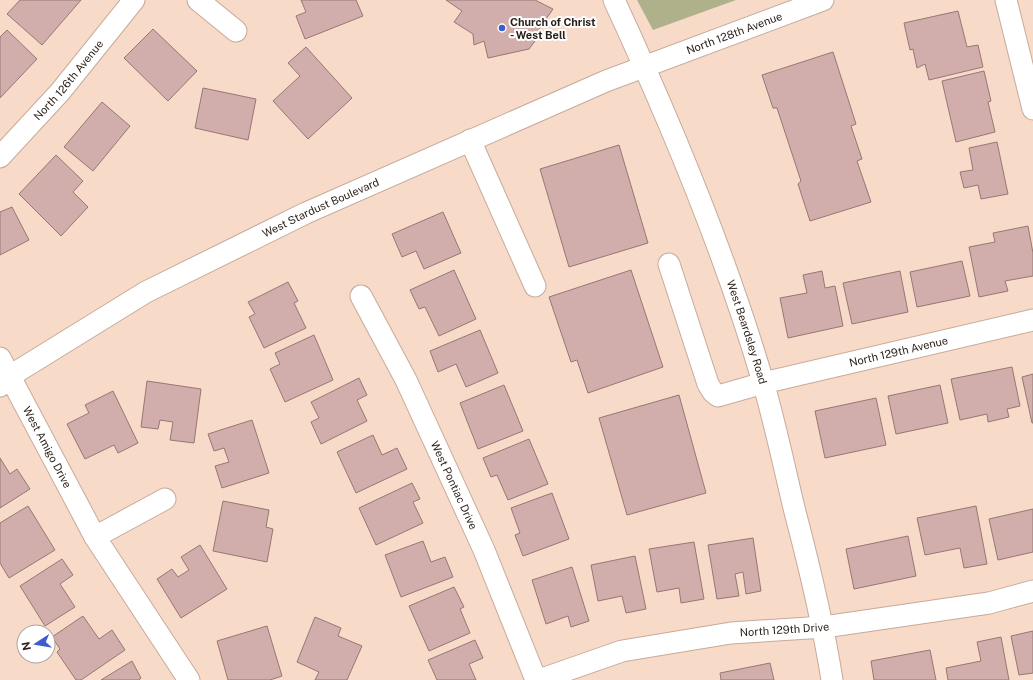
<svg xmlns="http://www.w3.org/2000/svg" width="1033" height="680" font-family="'Public Sans',sans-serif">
	<rect width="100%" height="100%" fill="#f8dac8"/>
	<path fill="#afb18b" d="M637 0H736L653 30Z"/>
	<path fill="#d1aeab" stroke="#977774" d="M20 0H81L42 45 7 14Z
		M301 0H356L363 16 305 39 296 16 306 12Z
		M446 0H535L553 9 535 35 538 37 529 49 488 58 484 41 474 45 473 34 454 22 462 11Z
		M958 11 967 47 978 45 983 67 929 80 925 64 917 68 913 49 910 50 904 23Z
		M153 29 197 71 168 101 124 58Z
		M7 30 37 59 0 98V37Z
		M306 47 352 98 308 139 273 101 300 76 288 63Z
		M833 52 856 124 851 126 862 159 857 161 871 202 810 221 798 184 801 181 777 108H773L762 75Z
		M984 71 991 101 988 102 995 132 956 142 942 81Z
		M203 88 256 99 248 140 195 128Z
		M102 102 130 126 93 171 64 147Z
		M997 142 1008 194 981 199 978 185 964 188 960 172 973 170 969 148Z
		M619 145 648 243 569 267 540 169Z
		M56 155 83 181 73 192 88 207 61 236 19 194Z
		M12 207 29 240 0 255V212Z
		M443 212 461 253 424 269 416 251 402 257 392 234Z
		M1028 226 1033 253V276L1005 281 1008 291 979 297 969 247 995 242 993 233Z
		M962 261 970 296 917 307 910 272Z
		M454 270 476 319 439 336 425 307 419 309 410 290Z
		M631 270 663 367 588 393 577 360 571 362 549 297Z
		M822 271 825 288 835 286 843 326 788 338 780 298 807 293 803 275Z
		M900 271 908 312 852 324 843 283Z
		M288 282 298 301 294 303 306 328 264 348 249 317 255 314 248 302Z
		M480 330 498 373 466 387 456 364 438 372 430 351Z
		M314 335 333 380 285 402 270 369 280 364 275 353Z
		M1012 367 1020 406 1007 409 1009 417 988 422 987 414 960 420 951 379Z
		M1033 374V423H1032L1022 377Z
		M359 378 367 395 357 400 367 421 321 444 311 422 319 418 311 402Z
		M147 381 201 389 194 443 170 440 173 422 160 420 158 429 141 427Z
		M504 385 523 431 478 449 460 403Z
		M940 385 948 423 896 434 888 396Z
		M113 391 138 443 118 453 114 445 85 459 67 424 89 413 85 405Z
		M679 395 706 493 627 515 599 418Z
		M876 398 886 445 825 458 815 411Z
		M252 420 269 473 222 488 215 466 229 462 224 448 214 451 208 434Z
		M373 435 382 455 397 448 407 469 356 493 337 452Z
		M529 439 548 484 508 500 497 475 491 477 483 458Z
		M0 458 10 474 17 469 30 489 0 508Z
		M412 483 420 499 413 502 423 523 376 545 359 508Z
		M552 493 569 539 523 556 515 535 520 533 511 508Z
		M223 501 269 510 266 527 273 529 267 562 213 551Z
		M28 506 55 550 9 578 0 563V523Z
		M976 506 987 564 964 568 960 548 925 555 917 518Z
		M1033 509V552L998 560 989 519Z
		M908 536 916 576 854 589 846 549Z
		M753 538 761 591 746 594 743 572 735 574 739 596 717 599 708 545Z
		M423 541 431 562 445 557 453 577 401 597 385 555Z
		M694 542 704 599 681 603 679 588 657 592 649 549Z
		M200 545 227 589 181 618 157 579 172 569 178 577 189 570 181 557Z
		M635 556 646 609 626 613 622 596 598 601 591 565Z
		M62 559 73 575 60 584 75 607 45 626 20 586Z
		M572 567 589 621 571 627 568 616 546 624 532 580Z
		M454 587 464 607 460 609 470 633 429 651 409 606Z
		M83 616 99 639 112 630 125 650 81 680H76L57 652 60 649 52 637Z
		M315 617 341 628 338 636 362 646 347 680H315L319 672 297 662Z
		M267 626 282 676 270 680H228L217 641Z
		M1033 631V673L1019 675 1011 636Z
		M1001 637 1009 680H948L946 668 981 661 977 642Z
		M475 640 483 658 469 664 476 680H437L428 660Z
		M930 650 936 680H874L871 661Z
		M132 661 141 678 139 680H101Z
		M770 663 774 680H721L720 673Z"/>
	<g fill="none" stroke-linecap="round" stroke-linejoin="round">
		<defs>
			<g id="minor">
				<path d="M198 0 236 31"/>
				<path id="s1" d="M614 0C671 123 725 252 763 382 775 423 784 466 794 508 809 565 823 622 832 680"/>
				<path d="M1006 0 1033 109"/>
				<path d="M470 140 535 286"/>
				<path id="s2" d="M0 157 60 92 134 0"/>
				<path id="s3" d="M669 264 708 384 713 392 718 396 763 383 1033 320"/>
				<path id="s4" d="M361 296 406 380 484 550 536 680"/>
				<path id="s5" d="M0 358 95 537 189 680"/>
				<path id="s6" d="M0 386 10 376 146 292 306 213 606 81 823 0"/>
				<path d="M95 537 165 499"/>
				<path id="s7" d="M539 680 622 651 731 633 824 627 989 603 1033 591"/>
			</g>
		</defs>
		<use href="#minor" stroke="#c7aa9a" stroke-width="23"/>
		<use href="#minor" stroke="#fff" stroke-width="21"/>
	</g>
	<circle fill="#3d5dcf" stroke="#fff" stroke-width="1.5" cx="502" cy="28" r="4"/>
	<g text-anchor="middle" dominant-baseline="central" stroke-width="4" stroke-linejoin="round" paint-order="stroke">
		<g font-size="11" font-weight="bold" fill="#291f18" stroke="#fff" text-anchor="start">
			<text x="510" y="22">Church of Christ<tspan x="510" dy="13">- West Bell</tspan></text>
		</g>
		<g font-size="11" fill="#291f18" stroke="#fff">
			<text stroke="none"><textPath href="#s6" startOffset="817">North 128th Avenue</textPath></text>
			<text stroke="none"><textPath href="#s2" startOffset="103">North 126th Avenue</textPath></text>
			<text stroke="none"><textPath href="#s6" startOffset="368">West Stardust Boulevard</textPath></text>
			<text stroke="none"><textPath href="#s1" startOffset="358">West Beardsley Road</textPath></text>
			<text stroke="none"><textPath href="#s3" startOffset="328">North 129th Avenue</textPath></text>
			<text stroke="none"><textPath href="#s5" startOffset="101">West Amigo Drive</textPath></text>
			<text stroke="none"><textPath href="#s4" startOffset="211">West Pontiac Drive</textPath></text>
			<text stroke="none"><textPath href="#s7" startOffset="252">North 129th Drive</textPath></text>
		</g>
	</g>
	<g transform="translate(36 644) rotate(258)"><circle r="19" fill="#ffffff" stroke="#a9a5a3"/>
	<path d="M0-3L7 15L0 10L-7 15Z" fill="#3d5dcf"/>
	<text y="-6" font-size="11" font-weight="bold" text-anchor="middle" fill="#291f18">N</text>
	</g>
</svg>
